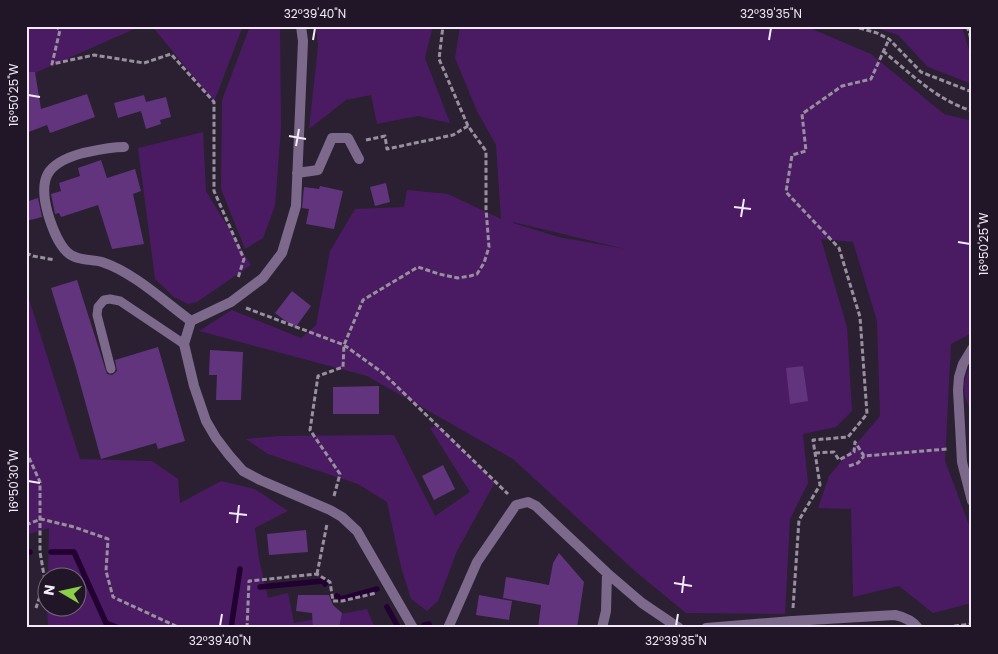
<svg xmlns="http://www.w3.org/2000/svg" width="998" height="654" font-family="Poppins,sans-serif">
	<rect width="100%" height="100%" fill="#2a2031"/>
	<path fill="#4a1b62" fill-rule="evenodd" d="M26 26H141L26 77Z
		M152 26H243L214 102Z
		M250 26H280L281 129 275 206 263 238 245 249 221 189 222 100Z
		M316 26H433L425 58 450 123 418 116 377 124 371 95 346 100 309 129 318 46Z
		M460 26H805L871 54 944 114 972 121V333L951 344 945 461 972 533V603L933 613 899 586 853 597 851 509 818 508 829 476 880 416 877 321 853 242 821 239 847 327 852 411 836 427 803 434 808 483 790 519 785 614 686 613 636 572 513 459 367 376 199 331 232 310 301 338 316 325 330 251 355 209 404 207 407 190 448 194 501 219 496 145 477 111 455 58ZM513 223V222L625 249 559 237Z
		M871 26H962L972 61V84L928 67 898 35Z
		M203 132 206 191 251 265 197 302 188 304 174 297 155 279 138 148Z
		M26 290 80 459 152 461 178 479 180 503 221 481 255 489 288 511 255 528 259 559 268 598 288 593 294 623 367 609 375 628H48L47 607V606H78V576H48L49 528 26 535Z
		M972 361V419C972 411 967 404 965 396 962 385 967 371 972 361Z
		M438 425 495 482 457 551 438 601 427 611 411 599 401 567 387 502 358 484 268 454 246 439 278 436 394 435 435 516 470 492 430 428Z"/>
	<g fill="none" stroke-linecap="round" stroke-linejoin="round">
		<path stroke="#220032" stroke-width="5.5" d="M26 552H30
			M51 552H74L106 623 119 628
			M260 587 323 581 325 584
			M337 596 341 599 377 589
			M387 607 398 627
			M424 625 429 624 430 628
			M231 628 240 569"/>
	</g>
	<path fill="#62347d" d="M26 72H35L41 109 87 94 95 117 50 133 47 125 26 133Z
		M144 95 146 102 166 97 171 117 160 120 161 124 146 129 141 111 118 118 114 103Z
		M101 160 107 178 135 169 141 191 133 194 144 244 112 249 98 205 61 217 59 213 55 214 51 194 61 191 59 183 80 176 78 168Z
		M386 183 390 202 375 206 370 187Z
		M320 186 343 191 334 229 306 224 309 209 302 208 304 187 319 189Z
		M38 198 42 217 26 221V202Z
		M77 280 107 374 112 375 117 371 115 360 158 347 185 441 158 449 156 443 101 459 75 365 51 288Z
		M292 291 311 306 295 328 275 313Z
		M210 350 243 352 241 400H216L217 375H209Z
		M803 366 808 401 790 404 786 368Z
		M379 386V414H333V387Z
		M443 465 455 489 434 500 422 476Z
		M306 530 308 552 269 555 267 534Z
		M559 553 584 582 577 628H538L541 605 503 598 506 577 549 585 553 563Z
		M298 595H329L333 605 342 613 339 628H313L312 613 296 611Z
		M479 595 512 601 509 620 476 615Z"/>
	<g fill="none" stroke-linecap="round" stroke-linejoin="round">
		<path stroke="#98909e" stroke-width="3" stroke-dasharray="5 2.5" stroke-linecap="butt" d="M55 26 60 30 52 64 94 55 144 63 171 54 214 102V191L244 259 238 278
			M852 26 877 33 889 39 921 72 972 92
			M967 26 972 42
			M883 51C911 74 937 100 972 111
			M366 140 385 136 387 149 453 135 468 126
			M26 253 33 256 55 260
			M246 308 344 345 383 373 508 494
			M26 451 40 482V552L45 581 36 608
			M815 453 834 452 839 460 854 452 855 442 864 456 947 449
			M849 466 858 463 864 456
			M334 496 340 474 310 430 318 376 343 367 344 345 363 300 418 267 439 274 458 278 470 276 477 274 484 263 489 247 486 209V151L468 126 439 59 443 26
			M26 525 41 519 74 527 108 539 106 571 113 597 180 628
			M317 574 327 524
			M793 608 799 520 820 485 813 440 848 437 867 414 860 317 839 248 786 192 792 155 806 151 802 114 842 86 871 79 889 39
			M247 628 249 581 317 574 330 582 333 601H342L376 593
			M939 628 972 624"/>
		<path stroke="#7d698b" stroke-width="9" d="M111 369 97 315 98 307 104 300 110 299 120 301 184 344"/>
		<path stroke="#7d698b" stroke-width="10" d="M301 26 303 41 296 206 282 253 263 278 231 302 191 321 184 344 194 386 206 421 216 438 229 455 243 471 260 480 330 510 342 517 357 531 413 628
			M124 147C109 147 97 150 83 153 46 163 38 178 48 214 52 227 57 242 67 252 76 261 91 259 102 262 133 272 165 302 191 321
			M297 173 318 170 332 138H348L359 159
			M972 349 963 364 959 377 958 390 962 462 972 501
			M448 628 477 562 516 505 528 502 536 506 607 573 642 603 679 628
			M602 628 606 611 607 573
			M706 628 792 621 895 615C904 617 912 620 918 628"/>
	</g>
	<path fill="none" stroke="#f2ebf7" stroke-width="2" d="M313 40 315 28M769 40 771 28M28 95 40 97M289 136 306 139M296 146 299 129M734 207 751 209M741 217 744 199M958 242 970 244M28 481 40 483M229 513 247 515M237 523 239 505M674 583 692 586M682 593 684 576M220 626 222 614M676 626 678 614"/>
	<rect width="998" height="654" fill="none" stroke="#211627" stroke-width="55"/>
	<g transform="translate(62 592) rotate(279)"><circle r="24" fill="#211627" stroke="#756b7a"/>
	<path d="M0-4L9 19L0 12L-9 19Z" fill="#8cce45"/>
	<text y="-8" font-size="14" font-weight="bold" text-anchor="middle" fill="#f2ebf7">N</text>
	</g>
	<rect x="28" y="28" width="942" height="598" fill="none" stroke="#f2ebf7" stroke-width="2"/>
	<g font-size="12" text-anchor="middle" fill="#f2ebf7">
		<text x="315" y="18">32°39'40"N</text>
		<text x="771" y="18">32°39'35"N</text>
		<text transform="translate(14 95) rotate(-90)" y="4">16°50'25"W</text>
		<text transform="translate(984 244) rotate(-90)" y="4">16°50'25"W</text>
		<text transform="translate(14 481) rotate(-90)" y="4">16°50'30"W</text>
		<text x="220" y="645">32°39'40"N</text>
		<text x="676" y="645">32°39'35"N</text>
	</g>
</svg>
